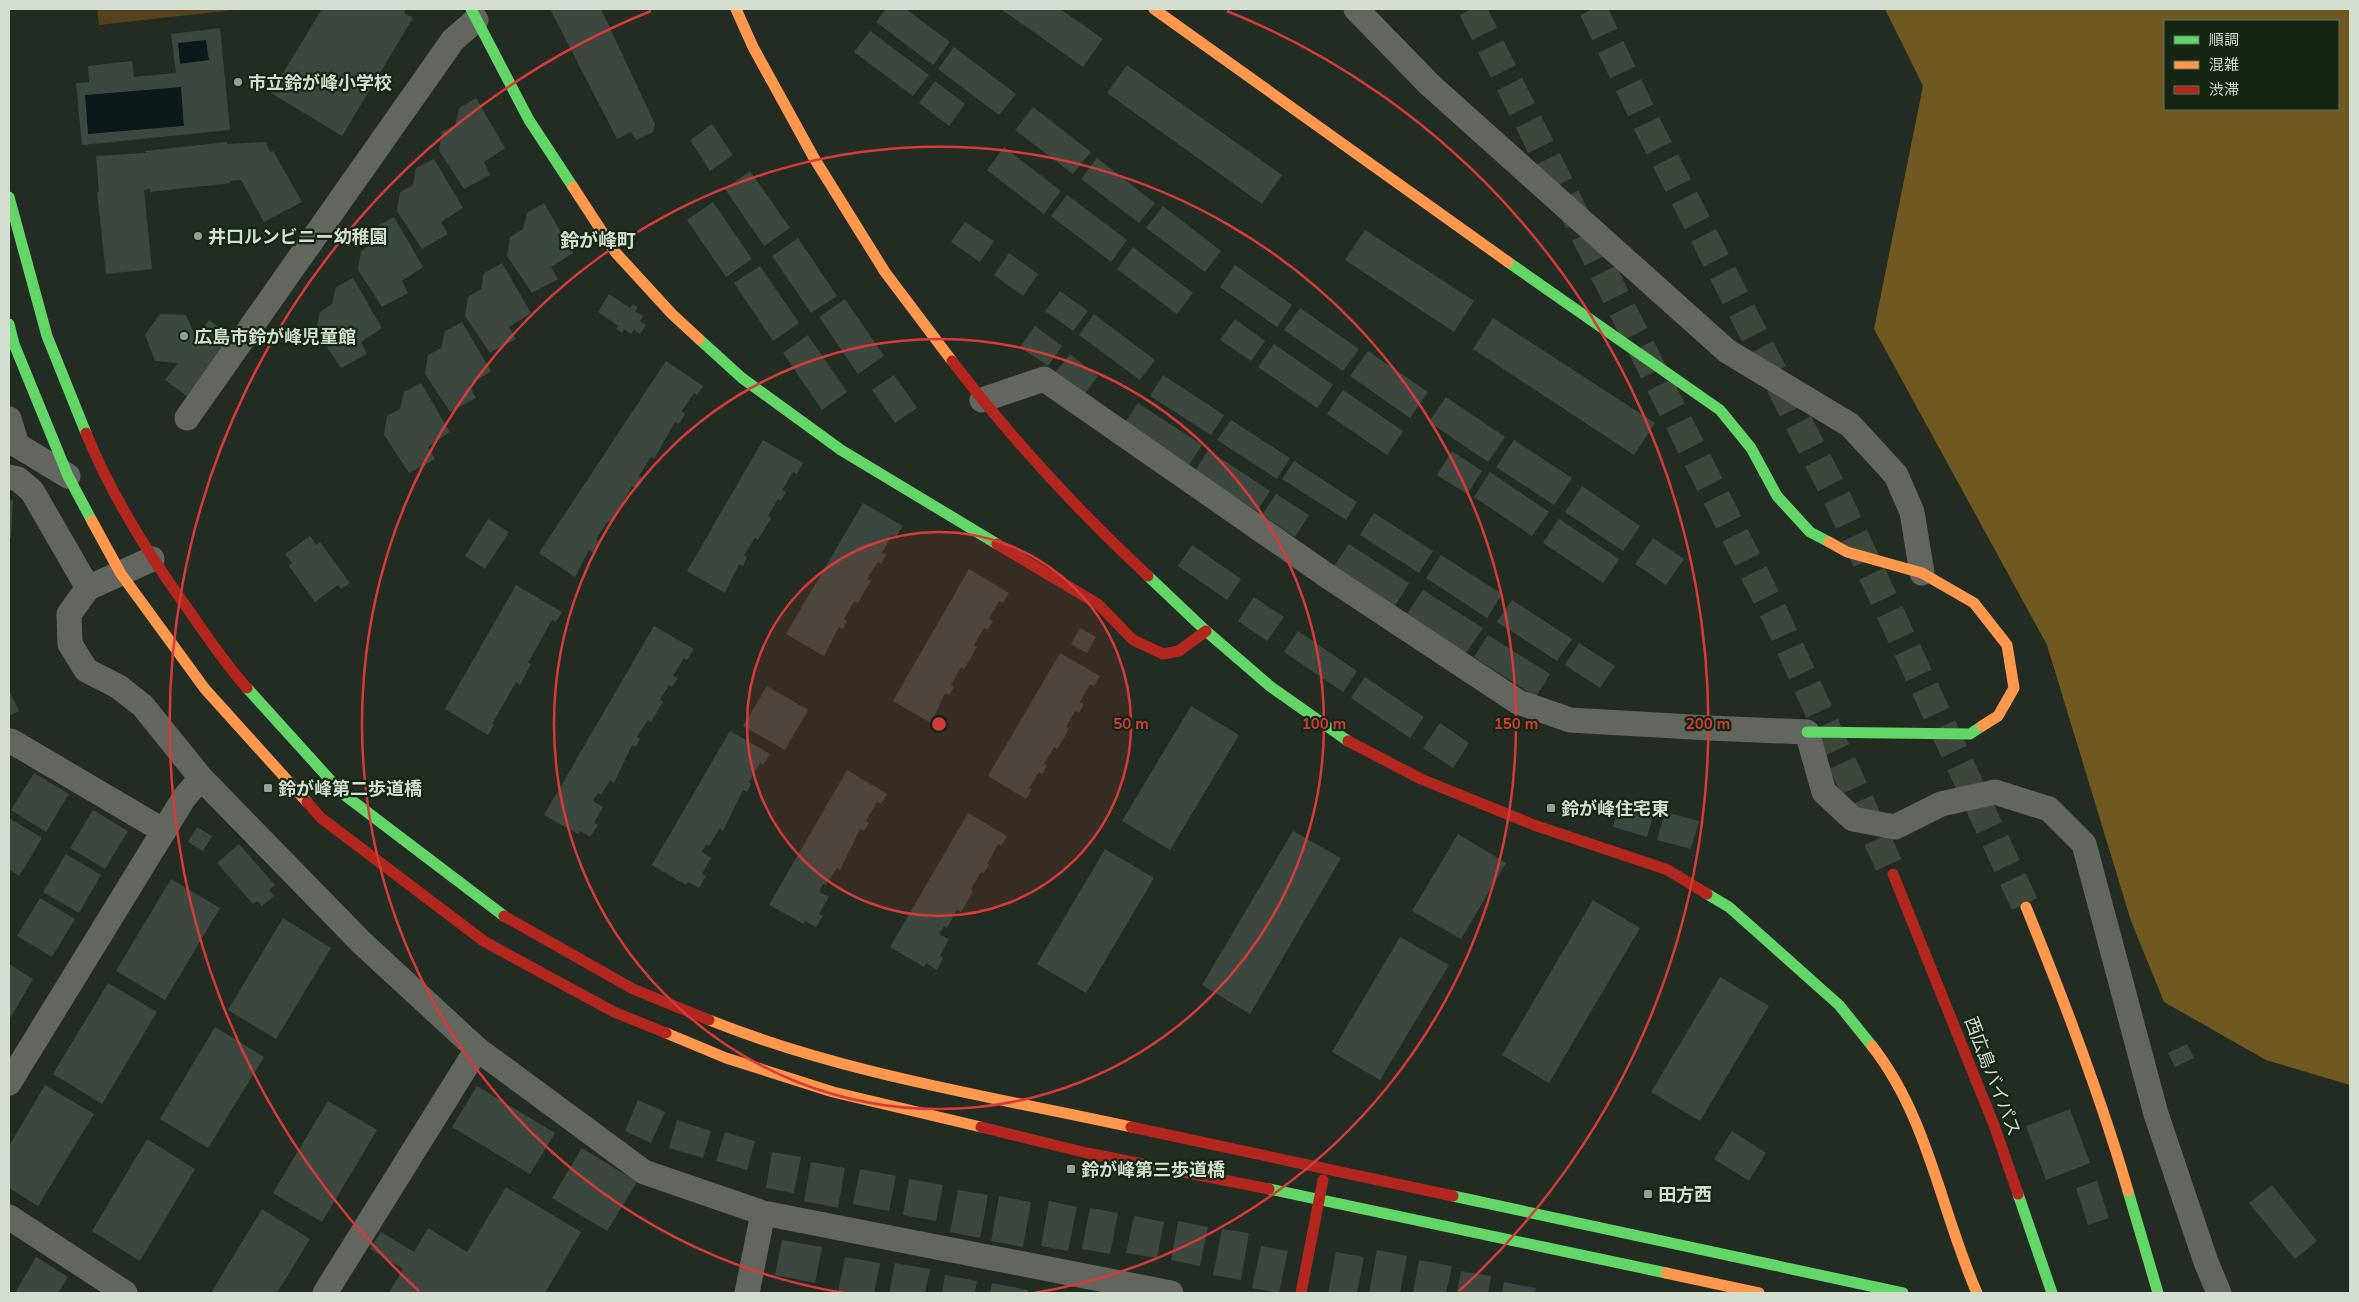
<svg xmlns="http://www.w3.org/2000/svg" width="2359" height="1302" font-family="Mulish,'Noto Sans JP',sans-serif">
	<rect width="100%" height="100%" fill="#222c22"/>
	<path fill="#53421c" d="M97 9H243L99 25Z"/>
	<path fill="#705821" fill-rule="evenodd" d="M1885 9H2350V1085L2266 1060 2164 1002 2131 921 2047 645 1874 329 1923 86ZM2165 21H2338V109H2165Z"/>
	<path fill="#0a1919" d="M206 40 209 60 180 64 178 43Z
		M181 87 184 126 88 134 85 95Z"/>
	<path fill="#3c4740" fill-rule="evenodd" d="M322 9H406L404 13 413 18 342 136 271 93Z
		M550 9H601L655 124 653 132 636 140 631 132 617 139Z
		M886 9H906L950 42 933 65 876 22Z
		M1001 9H1060L1103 39 1083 67Z
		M220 28 230 130 82 145 76 83 89 82 88 66 132 61 134 77 176 73 171 34ZM206 40 209 60 180 64 178 43ZM181 87 184 126 88 134 85 95Z
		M870 31 929 75 913 96 854 52Z
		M954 47 1016 94 999 115 938 69Z
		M1127 65 1282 175 1262 204 1107 93Z
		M935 81 965 104 949 126 919 103Z
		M476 98 505 148 484 162 490 175 464 189 439 151 442 132 455 125 459 108Z
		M1033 107 1091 152 1073 174 1015 130Z
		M712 124 733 155 710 171 690 140Z
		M227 142V144L266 142 270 152 273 151 302 202 264 222 241 180 230 181 231 183 150 192V189L144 190 152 269 106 274 97 192H99L96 156 146 153 145 151Z
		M1004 147 1061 191 1044 214 987 170Z
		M1097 158 1155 203 1139 223 1081 179Z
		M434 159 463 208 441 222 448 234 422 249 397 211 400 192 413 185 416 168Z
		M750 171 790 228 764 246 725 189Z
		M1067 195 1127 240 1111 262 1051 216Z
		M713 202 752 259 726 277 687 220Z
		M544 203 573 253 551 267 558 279 532 293 507 256 510 237 523 229 527 213Z
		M1163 206 1221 251 1205 272 1146 228Z
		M394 217 423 267 402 281 408 293 382 307 358 270 361 251 374 243 377 226Z
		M965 222 994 241 980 262 951 242Z
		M1365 230 1474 301 1454 332 1345 260Z
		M798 238 837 296 811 313 772 256Z
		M1133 247 1193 293 1177 314 1117 269Z
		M1009 253 1038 274 1023 296 994 275Z
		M502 263 531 313 509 327 516 339 490 353 465 316 468 297 481 289 484 273Z
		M1235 265 1292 305 1277 327 1220 287Z
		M760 266 799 323 773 341 734 283Z
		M353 278 382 328 361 342 367 354 341 368 316 331 320 312 332 304 336 287Z
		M1060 291 1088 311 1073 331 1045 311Z
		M609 294 630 308 633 304 638 307 635 311 643 316 640 321 646 325 640 334 634 330 631 334 624 329 622 333 616 329 618 326 598 312Z
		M845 299 884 356 858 374 819 317Z
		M1300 308 1359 349 1343 371 1284 330Z
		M160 314 186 315 196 338 209 320 231 336 187 396 165 380 178 363 155 361 145 335Z
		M1094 314 1155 360 1140 380 1079 335Z
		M1493 318 1655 423 1634 455 1473 349Z
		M1235 319 1265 341 1251 361 1220 340Z
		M462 322 491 371 469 385 476 398 450 412 425 374 428 355 441 348 445 331Z
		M1035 326 1062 346 1048 366 1020 347Z
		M808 335 847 392 822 410 783 353Z
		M1274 344 1333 385 1317 408 1258 367Z
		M1368 351 1428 392 1410 418 1350 376Z
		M1070 354 1098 376 1084 395 1055 373Z
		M666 361 703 386 697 395 694 393 682 411 685 414 679 424 675 422 654 459 651 457 639 476 644 479 637 489 632 486 611 523 608 521 596 539 601 542 593 553 589 550 575 577 539 553Z
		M894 375 917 408 895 423 872 390Z
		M1163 375 1224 415 1211 435 1150 396Z
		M421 383 450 432 428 447 435 459 409 473 384 435 387 416 400 409 404 392Z
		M1343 390 1403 431 1387 455 1327 414Z
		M1446 397 1505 437 1488 462 1429 422Z
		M1138 403 1202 445 1189 465 1125 423Z
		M1231 420 1290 458 1277 479 1217 440Z
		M763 440 803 463 797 474 793 472 782 490 786 492 781 501 778 499 768 516 771 518 758 540 755 538 744 555 747 557 743 566 739 564 725 593 687 571Z
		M1514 440 1572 478 1554 505 1496 467Z
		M1208 450 1270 491 1257 511 1195 471Z
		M1452 451 1482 471 1467 494 1437 475Z
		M1294 461 1357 502 1346 520 1282 479Z
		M1490 472 1549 512 1532 536 1474 497Z
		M1582 486 1640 526 1623 551 1565 512Z
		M1276 494 1309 515 1295 537 1262 515Z
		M9 500H13L11 538H9Z
		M863 503 903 526 896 537 892 535 882 553 886 555 881 564 878 562 867 579 871 581 864 592 858 603 854 601 844 619 847 621 843 629 839 627 824 656 786 634Z
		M1374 513 1433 551 1419 573 1360 535Z
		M488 519 509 532 485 569 465 556Z
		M1559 519 1619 559 1603 583 1543 543Z
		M310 536 316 545 320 542 350 583 341 589 338 585 315 602 289 566 292 563 285 554Z
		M1653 538 1684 559 1666 585 1635 564Z
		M1349 544 1409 583 1395 606 1334 566Z
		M1192 545 1241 579 1227 600 1178 566Z
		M1441 555 1502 594 1487 618 1426 578Z
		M969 569 1009 593 1003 603 999 601 989 619 993 621 988 630 984 628 974 645 977 647 970 659 964 669 961 667 951 685 954 687 949 695 945 693 931 723 893 701Z
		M516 585 562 612 556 622 552 620 528 663 531 664 520 685 516 682 492 724 494 725 488 735 445 709Z
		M1423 590 1483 628 1466 653 1406 615Z
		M1254 597 1284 617 1267 641 1238 621Z
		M1512 600 1572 639 1557 661 1497 622Z
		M654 626 694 649 687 660 684 658 673 676 678 678 672 687 669 685 660 700 663 702 651 722 648 720 637 737 640 739 636 747 632 745 614 783 610 780 601 795 598 793 593 801 603 807 594 823 598 825 590 837 580 831 578 834 544 815Z
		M1080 628 1096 637 1087 653 1071 644Z
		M1298 631 1357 671 1343 692 1284 652Z
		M1488 635 1550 674 1536 697 1474 657Z
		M1579 643 1615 666 1600 688 1565 665Z
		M1060 653 1100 676 1094 686 1090 684 1080 702 1084 704 1079 713 1075 711 1066 727 1069 728 1064 738 1057 749 1054 747 1044 764 1047 766 1042 774 1039 772 1029 788 1032 789 1026 799 988 776Z
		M1365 677 1424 717 1410 738 1351 698Z
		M767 686 808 710 785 750 743 726Z
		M9 690 19 711 9 716Z
		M1191 706 1239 735 1170 850 1122 821Z
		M1440 723 1469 743 1453 768 1423 748Z
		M730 731 770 754 763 765 760 763 749 782 751 784 747 792 743 790 723 831 720 828 709 846 706 844 702 852 711 858 702 874 706 876 699 888 688 882 686 885 652 865Z
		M847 770 887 794 881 804 877 802 866 821 869 823 864 831 860 829 840 870 837 868 826 885 823 884 819 892 829 897 819 914 823 916 816 927 805 921 804 924 769 905Z
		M34 773 69 794 46 832 11 810Z
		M1620 799 1655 809 1647 837 1613 827Z
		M93 810 128 831 105 869 70 848Z
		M1665 812 1699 821 1691 849 1657 840Z
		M968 813 1007 836 1001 846 998 844 987 864 989 865 984 873 981 872 971 889 973 891 961 912 957 910 947 928 944 926 939 934 949 939 940 956 943 958 937 970 926 963 924 967 890 947Z
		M9 818 42 838 19 876 9 869Z
		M197 827 212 836 203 851 188 842Z
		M1293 831 1341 858 1250 1014 1202 985Z
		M1458 834 1506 863 1461 939 1412 911Z
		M239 844 275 885 269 890 274 896 262 906 257 901 253 904 217 863Z
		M1105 849 1154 878 1086 993 1037 964Z
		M66 854 101 875 79 913 43 892Z
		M171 879 220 908 165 1000 116 971Z
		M40 898 75 919 52 957 17 936Z
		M1593 900 1640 928 1549 1083 1502 1055Z
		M283 918 331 948 276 1039 228 1010Z
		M1400 937 1449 965 1380 1080 1332 1052Z
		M9 964 33 979 11 1017 9 1016Z
		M1720 977 1769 1006 1700 1121 1651 1092Z
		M108 983 157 1012 102 1104 53 1074Z
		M215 1027 264 1057 208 1148 160 1119Z
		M2187 1044 2194 1058 2175 1067 2168 1053Z
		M45 1085 94 1114 38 1206 9 1188V1146Z
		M477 1086 555 1133 530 1174 452 1127Z
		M638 1100 665 1112 651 1143 625 1131Z
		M328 1101 377 1130 322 1222 273 1193Z
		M2070 1109 2090 1163 2046 1180 2026 1126Z
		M677 1120 711 1131 703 1158 669 1148Z
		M1732 1131 1766 1153 1749 1181 1714 1159Z
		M725 1132 755 1141 747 1170 716 1161Z
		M147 1139 195 1169 140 1261 92 1231Z
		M582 1148 637 1182 607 1231 552 1198Z
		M772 1152 801 1157 794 1193 766 1188Z
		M811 1162 845 1168 838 1208 804 1201Z
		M860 1169 896 1176 889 1211 853 1204Z
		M909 1179 943 1185 936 1221 903 1215Z
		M2097 1181 2109 1218 2088 1225 2076 1188Z
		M2272 1185 2317 1241 2295 1259 2249 1203Z
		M506 1187 581 1232 545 1293H389L403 1269 370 1249 381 1232 414 1252 428 1228 467 1252Z
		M958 1190 988 1195 980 1238 950 1232Z
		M999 1196 1031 1202 1023 1247 991 1241Z
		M1049 1201 1077 1207 1068 1251 1041 1246Z
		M1090 1208 1118 1213 1110 1254 1082 1249Z
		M262 1209 310 1239 277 1293H211Z
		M1134 1216 1164 1222 1157 1258 1126 1253Z
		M1178 1221 1208 1227 1200 1266 1171 1260Z
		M1222 1229 1249 1233 1241 1280 1213 1275Z
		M782 1240 822 1247 815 1283 775 1275Z
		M1261 1246 1288 1251 1279 1293 1252 1288Z
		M1377 1250 1407 1256 1400 1293H1369Z
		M1336 1252 1364 1257 1357 1293H1328Z
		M36 1257 68 1277 58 1293H15Z
		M845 1257 880 1263 874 1293 838 1292Z
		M1419 1260 1452 1266 1446 1293H1413Z
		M895 1263 930 1269 925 1293H889Z
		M1461 1271 1491 1276 1488 1293H1457Z
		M945 1275 977 1281 975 1293H942Z
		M1504 1282 1536 1288 1535 1293H1502Z
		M992 1283 1028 1290 1027 1293H990Z"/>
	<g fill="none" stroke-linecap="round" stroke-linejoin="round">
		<path stroke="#3d473c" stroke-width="28" stroke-dasharray="28 14" stroke-linecap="butt" d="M1472 9 1775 615 1893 874
			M1593 9 1648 126 1838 500 2026 907"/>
		<path stroke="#63655f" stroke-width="25" d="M1356 9 1430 85 1727 351 1850 425 1896 475 1912 512 1922 573
			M982 400 1044 379 1326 575 1518 702 1570 720 1709 728 1807 732 1824 792 1853 819 1895 827 1941 804 1995 792 2049 809 2084 844 2156 1114 2206 1262 2219 1293
			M187 418 453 40 476 20
			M9 419 17 445 68 476
			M9 477 18 479 32 491 88 588
			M152 559 88 588 69 614 70 644 86 670 119 687 143 706 201 778 362 943 477 1049 644 1172 763 1213 1171 1293
			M9 741H11L164 831
			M9 1083 184 798 201 778
			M9 1217 125 1293
			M325 1293 477 1049
			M747 1293 763 1213"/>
		<path stroke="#63d668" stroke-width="11" d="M471 9 529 120 573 187
			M9 197 47 336 86 433
			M1508 262 1720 410 1751 448 1777 496 1810 532 1829 542
			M9 324 14 344 68 476 92 521
			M699 339 742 378 841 450 997 544
			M1148 576 1206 631 1271 687 1348 741
			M247 688 342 793 504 916
			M1807 732 1970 734 1982 726
			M1707 894 1729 907 1839 1005 1872 1046
			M1269 1189 1666 1273
			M2128 1191 2158 1293
			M2018 1194 2052 1293
			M1453 1196 1903 1293"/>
		<path stroke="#ff974d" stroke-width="11" d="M736 9 753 47 814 158 885 272 952 361
			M1154 9 1508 262
			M573 187 616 253 672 314 699 339
			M92 521 121 574 205 689 307 802
			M1829 542 1847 552 1922 573 1974 603 2007 645 2014 688 1998 716 1982 726
			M2026 907C2064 1000 2100 1094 2128 1191
			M709 1020C844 1074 989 1096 1131 1127
			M666 1033 726 1058 833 1092 981 1127
			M1872 1046C1928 1117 1941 1211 1977 1293
			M1666 1273 1759 1293"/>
		<path stroke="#b3261e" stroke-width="11" d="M952 361C1011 438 1077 510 1148 576
			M86 433C112 497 150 557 190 612 208 638 226 665 247 688
			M997 544 1098 604 1133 640 1163 654 1179 651 1206 631
			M1348 741 1421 779 1534 825 1668 870 1707 894
			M307 802 321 818 485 942 614 1012 666 1033
			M1893 874 1994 1125 2018 1194
			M504 916 633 989 709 1020
			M981 1127 1087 1153 1269 1189
			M1131 1127 1453 1196
			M1301 1293 1323 1180"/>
	</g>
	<circle cx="939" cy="724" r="192" fill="#d63a39" fill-opacity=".12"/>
	<g fill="none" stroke="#d63a39" stroke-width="2.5">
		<circle cx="939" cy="724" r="192"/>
		<circle cx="939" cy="724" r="385"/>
		<path d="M844 1293A577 577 0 1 1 1034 1293"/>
		<path d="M419 1291A769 769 0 0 1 651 11M1227 11A769 769 0 0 1 1459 1291"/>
	</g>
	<g fill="#96a094" stroke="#152713" stroke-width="2">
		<circle cx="238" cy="82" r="5"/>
		<circle cx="198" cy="236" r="5"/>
		<circle cx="184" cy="336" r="5"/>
		<rect x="263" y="783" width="10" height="10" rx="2.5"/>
		<rect x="1546" y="803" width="10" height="10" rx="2.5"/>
		<rect x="1066" y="1164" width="10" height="10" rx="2.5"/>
		<rect x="1643" y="1189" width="10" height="10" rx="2.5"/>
	</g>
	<g text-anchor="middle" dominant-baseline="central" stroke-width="4.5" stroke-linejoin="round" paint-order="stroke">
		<g font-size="18" font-weight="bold" fill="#d4dfd2" stroke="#152713" text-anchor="start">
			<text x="248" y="82">市立鈴が峰小学校</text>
			<text x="208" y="236">井口ルンビニー幼稚園</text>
			<text x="194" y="336">広島市鈴が峰児童館</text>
			<text x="278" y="788">鈴が峰第二歩道橋</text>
			<text x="1561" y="808">鈴が峰住宅東</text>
			<text x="1081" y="1169">鈴が峰第三歩道橋</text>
			<text x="1658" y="1194">田方西</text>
		</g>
		<g font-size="18" fill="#d4dfd2" stroke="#152713">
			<text transform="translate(1993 1076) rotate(69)">西広島バイパス</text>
		</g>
		<g font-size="19" font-weight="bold" fill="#d4dfd2" stroke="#152713">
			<text x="598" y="240">鈴が峰町</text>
		</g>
	</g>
	<circle cx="939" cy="724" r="8" fill="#d63a39" stroke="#152713" stroke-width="2.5"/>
	<g font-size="15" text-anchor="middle" font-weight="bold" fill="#d63a39" stroke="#152713" stroke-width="4.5" stroke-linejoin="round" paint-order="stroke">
		<text x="1131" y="729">50 m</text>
		<text x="1324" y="729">100 m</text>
		<text x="1516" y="729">150 m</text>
		<text x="1708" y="729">200 m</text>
	</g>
	<rect width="2359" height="1302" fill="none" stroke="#d4dfd2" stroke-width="20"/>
	<rect x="2164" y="20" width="175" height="90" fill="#152713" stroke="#61715f"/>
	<rect x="2174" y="36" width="25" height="8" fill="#63d668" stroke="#61715f"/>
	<text x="2209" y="45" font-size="15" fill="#d4dfd2">順調</text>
	<rect x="2174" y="61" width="25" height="8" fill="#ff974d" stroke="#61715f"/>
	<text x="2209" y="70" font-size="15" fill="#d4dfd2">混雑</text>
	<rect x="2174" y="86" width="25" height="8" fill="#b3261e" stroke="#61715f"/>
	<text x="2209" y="95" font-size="15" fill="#d4dfd2">渋滞</text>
</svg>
